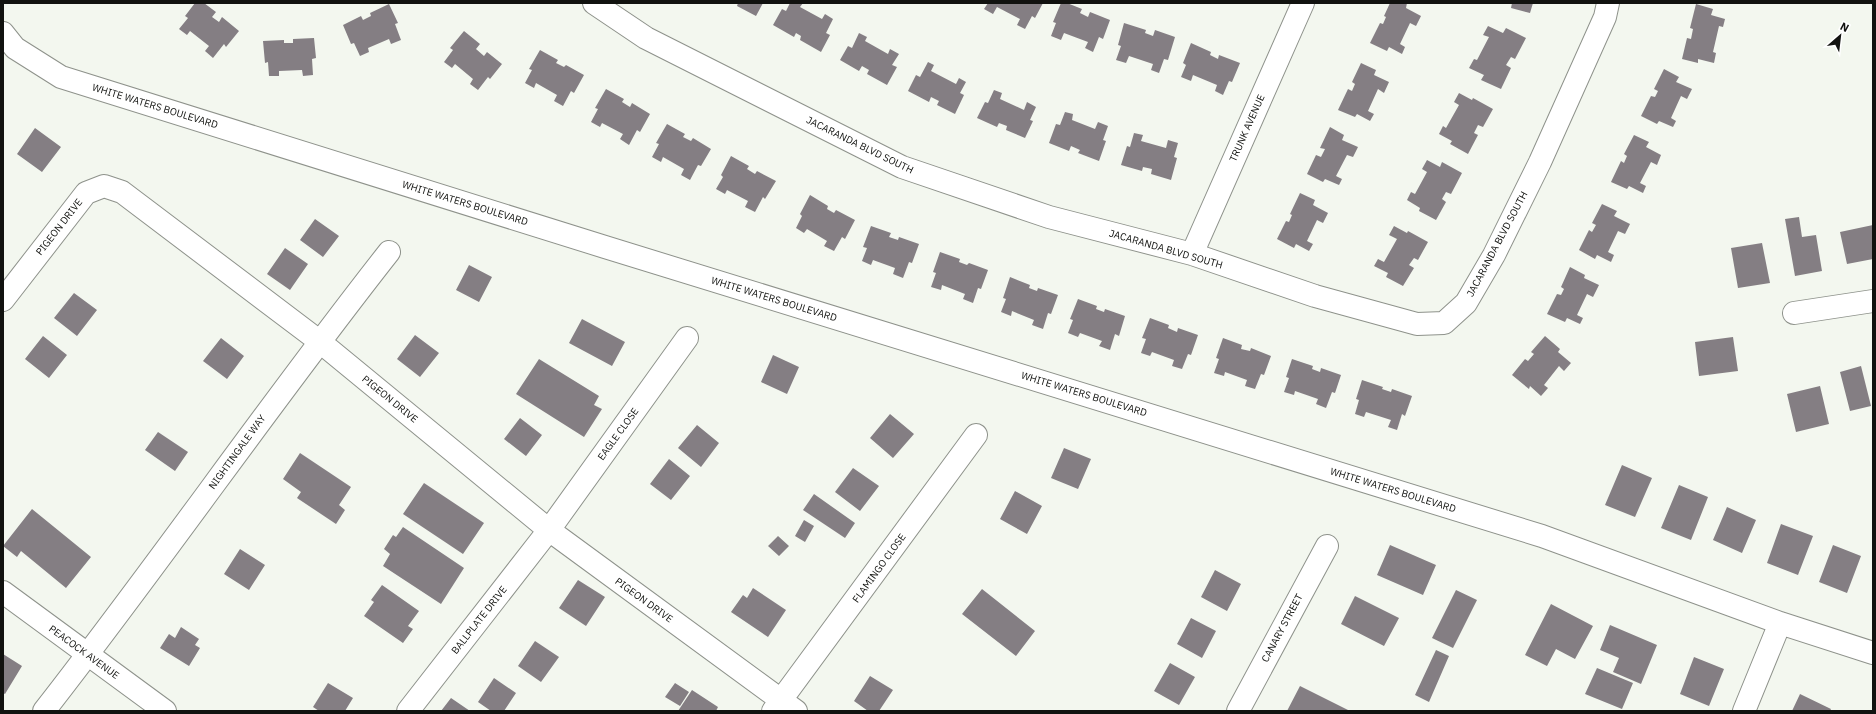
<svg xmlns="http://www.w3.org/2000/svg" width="1876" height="714" font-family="'IBM Plex Sans',sans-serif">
	<rect width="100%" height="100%" fill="#f3f7ef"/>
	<path fill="#847e83" d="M195 3H204L216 12 212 17 219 22 222 17 239 31 226 47 224 44 213 58 205 51 209 46 190 31 187 35 179 29 188 18 185 16Z
		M738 3H763L756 16 737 6Z
		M790 3H803L800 7 822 19 825 14 833 19 826 33 830 35 821 52 800 40 801 36 796 33 794 37 773 25 782 9 786 11Z
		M988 3H1043L1035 18 1032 16 1025 29 1017 25 1020 19 997 7 993 14 984 9Z
		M1061 3H1067L1082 9 1080 13 1088 17 1090 12 1110 20 1103 39 1099 37 1093 52 1085 48 1088 42 1064 33 1061 40 1051 36 1056 23 1053 22Z
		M1390 3H1407L1406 8 1421 16 1416 26 1410 23 1400 44 1405 47 1402 54 1389 47 1387 51 1370 43 1380 23 1383 24 1386 17 1384 16Z
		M1512 3H1533L1530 13 1511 8Z
		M389 4 398 23 395 24 401 40 391 44 389 39 368 48 369 52 360 56 354 43 351 44 343 25 361 16 363 20 371 16 370 13Z
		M1696 4 1713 9 1711 15 1725 19 1723 27 1719 26 1713 52 1716 53 1714 63 1698 59V63L1682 59 1687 38 1691 39 1693 29 1690 28Z
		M1124 23 1146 30 1145 33 1153 36 1155 30 1175 37 1168 60 1164 59 1159 73 1151 70 1153 64 1129 56 1126 63 1116 60 1121 46 1118 45Z
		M1488 26 1503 33 1506 28 1526 38 1515 59 1511 57 1506 65 1511 68 1501 89 1481 80 1484 75 1469 68 1474 59 1477 60 1489 37 1483 35Z
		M464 31 480 44 476 49 484 56 487 52 502 64 490 79 488 77 478 90 470 84 473 79 455 64 452 68 444 62 453 50 450 48Z
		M859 33 867 37 865 41 888 54 890 49 899 54 892 65 897 67 887 85 867 74 869 70 862 66 859 71 840 60 848 46 852 48Z
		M314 38 316 58 312 59 313 75 303 76 302 70 279 71V76H269L268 62 265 63 263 41 284 40V43H293V39Z
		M1191 43 1211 52 1210 55 1218 59 1219 55 1240 63 1232 82 1229 81 1223 95 1215 91 1217 85 1193 75 1191 81 1181 77 1186 65 1183 63Z
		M540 50 558 60 556 63 564 67 566 65 584 75 574 93 571 91 563 106 554 101 557 95 536 83 534 88 525 83 532 70 529 69Z
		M928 62 934 65 931 71 956 84 959 78 966 82 960 93 964 95 955 114 937 105 939 101 931 97 929 102 908 91 916 75 920 77Z
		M1361 63 1376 70 1374 75 1389 82 1384 93 1378 89 1368 111 1374 114 1370 121 1357 114 1355 117 1338 110 1348 89 1352 91 1355 84 1352 82Z
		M1664 69 1679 77 1676 82 1692 89 1687 99 1681 96 1671 118 1676 121 1673 127 1659 121 1657 124 1641 116 1651 96 1655 97 1658 91 1654 89Z
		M606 89 624 99 622 102 630 107 632 103 650 114 640 132 637 130 629 145 620 139 623 134 602 123 600 127 591 122 598 109 595 108Z
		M994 90 1002 93 1000 99 1024 110 1027 102 1036 107 1030 120 1033 121 1025 138 1006 130 1007 126 999 123 997 127 977 118 985 102 988 103Z
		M1459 93 1472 100 1473 98 1493 109 1483 127 1478 125 1474 133 1478 135 1468 154 1450 144 1452 141 1439 134 1443 126 1446 128 1459 105 1454 102Z
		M1065 112 1073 114 1072 120 1095 129 1098 122 1108 126 1103 140 1106 141 1099 161 1078 153 1080 150 1071 146 1069 151 1049 143 1056 124 1060 125Z
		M667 124 685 134 683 137 691 141 693 138 711 149 701 166 698 165 690 180 681 175 684 169 663 157 661 162 652 157 659 144 656 143Z
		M1330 127 1344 135 1342 140 1358 147 1353 157 1347 155 1336 176 1342 179 1339 185 1325 179 1323 182 1307 174 1316 155 1321 157 1325 149 1320 148Z
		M35 128 61 147 42 172 17 154Z
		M1134 133 1143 135 1141 141 1166 148 1168 140 1178 143 1174 157 1177 158 1171 180 1151 174 1152 169 1143 167 1142 171 1121 165 1127 146 1130 147Z
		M1634 135 1649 142 1646 147 1661 155 1657 165 1651 162 1640 183 1646 186 1643 193 1629 186 1627 189 1611 182 1621 161 1624 163 1627 156 1624 154Z
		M731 156 749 166 747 169 755 174 757 171 776 181 765 199 763 197 755 212 745 207 748 201 727 190 725 194 716 189 723 177 721 175Z
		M1427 160 1440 167 1442 162 1462 173 1451 194 1446 192 1442 199 1446 202 1436 220 1419 211 1420 208 1407 200 1411 192 1415 194 1427 172 1422 169Z
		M1300 193 1315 200 1313 205 1328 213 1323 223 1317 220 1307 241 1313 244 1309 251 1296 244 1294 248 1277 239 1286 221 1289 222 1292 215 1290 214Z
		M810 195 828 206 827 209 834 213 836 210 855 220 845 239 842 237 834 251 824 246 827 241 807 229 804 233 796 228 802 216 800 214Z
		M1602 204 1617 211 1614 216 1630 224 1625 234 1618 231 1608 252 1614 255 1611 262 1597 255 1595 259 1579 250 1589 230 1592 232 1596 225 1592 223Z
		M1799 217 1802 237 1816 235 1822 271 1795 276 1785 219Z
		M315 219 339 236 323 257 300 240Z
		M1873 225V259L1847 264 1840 232Z
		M871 226 891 233 889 237 898 240 899 237 919 244 912 263 909 262 903 278 893 274 895 268 873 260 871 265 862 261 867 248 863 247Z
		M1394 226 1407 233 1408 231 1428 242 1418 260 1414 258 1409 265 1414 268 1403 286 1386 277 1388 273 1374 266 1378 259 1384 262 1397 239 1389 235Z
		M1762 243 1770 283 1738 288 1731 248Z
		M285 248 308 264 290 290 267 274Z
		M940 252 960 259 959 262 967 265 969 263 988 270 981 289 978 288 973 303 963 299 965 294 942 285 941 290 931 287 936 273 933 272Z
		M469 265 492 277 479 302 456 290Z
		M1570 267 1585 275 1584 278 1599 285 1593 297 1587 294 1577 315 1583 318 1580 324 1567 318 1565 322 1547 314 1557 294 1561 295 1564 289 1561 287Z
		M1010 277 1030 285 1029 288 1037 291 1038 288 1058 295 1051 314 1048 313 1043 329 1032 325 1034 320 1012 311 1011 316 1001 312 1006 299 1003 298Z
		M74 293 97 310 77 336 54 318Z
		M1078 299 1097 306 1096 309 1104 312 1105 309 1125 316 1119 336 1115 334 1110 350 1099 346 1102 341 1080 333 1078 337 1068 333 1073 320 1070 319Z
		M1150 318 1169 325 1168 328 1177 332 1178 328 1198 335 1191 355 1188 354 1182 369 1172 366 1174 360 1152 352 1150 356 1141 353 1146 339 1142 338Z
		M582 319 625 342 612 366 569 343Z
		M415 335 439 353 420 377 397 359Z
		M43 336 67 355 49 378 25 359Z
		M1545 336 1560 349 1558 352 1571 363 1564 371 1559 366 1544 385 1548 388 1541 396 1530 386 1529 389 1512 375 1525 359 1528 361 1534 354 1531 352Z
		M1733 337 1738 371 1699 376 1695 342Z
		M221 338 244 356 227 379 203 361Z
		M1223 338 1242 345 1241 349 1250 351 1251 348 1271 356 1264 375 1261 374 1255 389 1245 386 1247 380 1225 372 1224 376 1214 373 1219 359 1216 358Z
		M773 355 799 367 787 394 761 382Z
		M539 359 599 396 594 405 602 409 584 437 516 394Z
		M1292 359 1313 366 1312 369 1320 372 1321 368 1341 375 1335 393 1332 392 1326 408 1316 404 1318 399 1295 391 1294 395 1284 392 1289 378 1286 377Z
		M1861 366 1871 406 1850 411 1840 372Z
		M1362 380 1383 387 1382 389 1391 392 1392 389 1412 396 1405 416 1402 414 1397 430 1388 427 1391 420 1366 412 1364 417 1355 414 1359 400 1356 399Z
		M1820 386 1829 424 1796 432 1787 394Z
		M890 414 914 434 893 458 870 438Z
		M520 418 542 435 526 456 504 439Z
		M697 425 719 443 701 467 678 448Z
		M158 432 188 452 175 471 145 450Z
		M1064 448 1091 459 1078 489 1051 478Z
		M300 453 351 487 339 505 345 510 336 524 297 498 301 492 283 479Z
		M669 459 690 476 671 500 650 484Z
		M1622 465 1652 478 1635 517 1605 505Z
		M853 468 879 486 860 511 835 492Z
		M424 483 484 523 463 554 403 514Z
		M1679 485 1708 497 1691 540 1661 528Z
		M1015 491 1042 506 1027 534 1000 519Z
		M814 494 855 523 845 538 803 510Z
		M1727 507 1756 520 1742 553 1713 540Z
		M32 509 91 557 66 588 21 551 17 557 3 546Z
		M804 520 814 526 805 542 795 536Z
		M1781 524 1813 536 1798 575 1767 563Z
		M403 527 464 568 441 604 383 566 390 554 384 549 393 535 396 537Z
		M778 536 789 546 779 556 768 546Z
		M1390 545 1436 565 1423 595 1377 575Z
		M1833 545 1861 556 1847 593 1819 582Z
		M240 549 265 565 249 590 224 574Z
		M1215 570 1241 584 1227 611 1201 597Z
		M578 580 605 597 586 626 559 608Z
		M382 585 419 611 408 626 413 629 403 643 364 616 374 602 371 600Z
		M753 588 786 610 768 637 731 612 743 595 747 598Z
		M982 589 1035 631 1016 656 962 614Z
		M1456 590 1477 600 1453 648 1432 638Z
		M1355 596 1399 618 1384 646 1341 624Z
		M1551 604 1593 626 1575 659 1556 649 1547 666 1525 655Z
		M1191 618 1216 631 1202 658 1177 644Z
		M1610 625 1657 645 1641 684 1613 672 1619 658 1600 650Z
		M181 627 199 639 195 645 200 648 189 666 160 648 169 634 175 638Z
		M535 641 559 657 541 682 518 666Z
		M1436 650 1449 656 1429 702 1415 695Z
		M3 654 22 666 5 694 3 693Z
		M1694 657 1724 669 1709 706 1680 694Z
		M1170 663 1195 677 1179 705 1154 691Z
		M1597 668 1633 683 1622 709 1585 694Z
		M870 676 893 690 879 711H868L854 701Z
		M494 678 516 693 504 711H491L478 702Z
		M328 683 353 698 345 711H319L313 707Z
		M675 683 689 692 680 706 665 697Z
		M1300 686 1350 711H1287Z
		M692 690 718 707 716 711H678Z
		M1800 694 1831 709 1830 711H1792Z
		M451 698 470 711H441Z"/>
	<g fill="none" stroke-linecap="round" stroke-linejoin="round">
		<defs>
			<path id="minor" d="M594 3 646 38 902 167 1049 217 1192 254 1315 296 1417 324 1444 323 1466 303 1494 255 1540 162 1605 17 1608 3
				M3 33 15 48 61 77 605 247 1542 536 1780 623 1873 653
				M1192 254 1303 3
				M3 300 86 193 104 186 122 192 319 341 549 530 796 711
				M1794 313 1873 301
				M3 592 165 711
				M44 711C162 560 270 403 389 252
				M408 711 549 530 687 338
				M773 711 976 435
				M1238 711 1327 546
				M1744 711 1780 623"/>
		</defs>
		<use href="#minor" stroke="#8e928b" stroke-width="24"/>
		<use href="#minor" stroke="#fff" stroke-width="22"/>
	</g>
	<g text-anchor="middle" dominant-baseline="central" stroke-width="4" stroke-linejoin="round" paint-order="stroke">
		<g font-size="10" fill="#11120f" stroke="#fff">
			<text transform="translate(155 106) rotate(17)">WHITE WATERS BOULEVARD</text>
			<text transform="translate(1247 128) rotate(-66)">TRUNK AVENUE</text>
			<text transform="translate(860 145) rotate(26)">JACARANDA BLVD SOUTH</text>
			<text transform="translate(465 203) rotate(17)">WHITE WATERS BOULEVARD</text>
			<text transform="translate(59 227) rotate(-52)">PIGEON DRIVE</text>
			<text transform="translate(1497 244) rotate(-62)">JACARANDA BLVD SOUTH</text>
			<text transform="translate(1166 249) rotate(16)">JACARANDA BLVD SOUTH</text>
			<text transform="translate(774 299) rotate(17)">WHITE WATERS BOULEVARD</text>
			<text transform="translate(1084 394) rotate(17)">WHITE WATERS BOULEVARD</text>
			<text transform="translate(390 399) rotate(39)">PIGEON DRIVE</text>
			<text transform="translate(618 434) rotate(-54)">EAGLE CLOSE</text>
			<text transform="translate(237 452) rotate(-54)">NIGHTINGALE WAY</text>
			<text transform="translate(1393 490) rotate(17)">WHITE WATERS BOULEVARD</text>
			<text transform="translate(879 568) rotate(-54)">FLAMINGO CLOSE</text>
			<text transform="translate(644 600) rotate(36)">PIGEON DRIVE</text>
			<text transform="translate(479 620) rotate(-52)">BALLPLATE DRIVE</text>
			<text transform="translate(1282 628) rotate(-62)">CANARY STREET</text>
			<text transform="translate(84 652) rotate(36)">PEACOCK AVENUE</text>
		</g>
	</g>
	<rect width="1876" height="714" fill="none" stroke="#11120f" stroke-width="8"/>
	<g transform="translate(1840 36) rotate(28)" stroke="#ffffff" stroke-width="3" paint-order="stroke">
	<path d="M0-3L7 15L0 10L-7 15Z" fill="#11120f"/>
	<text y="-6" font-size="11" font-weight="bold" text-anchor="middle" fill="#11120f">N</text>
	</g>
</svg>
